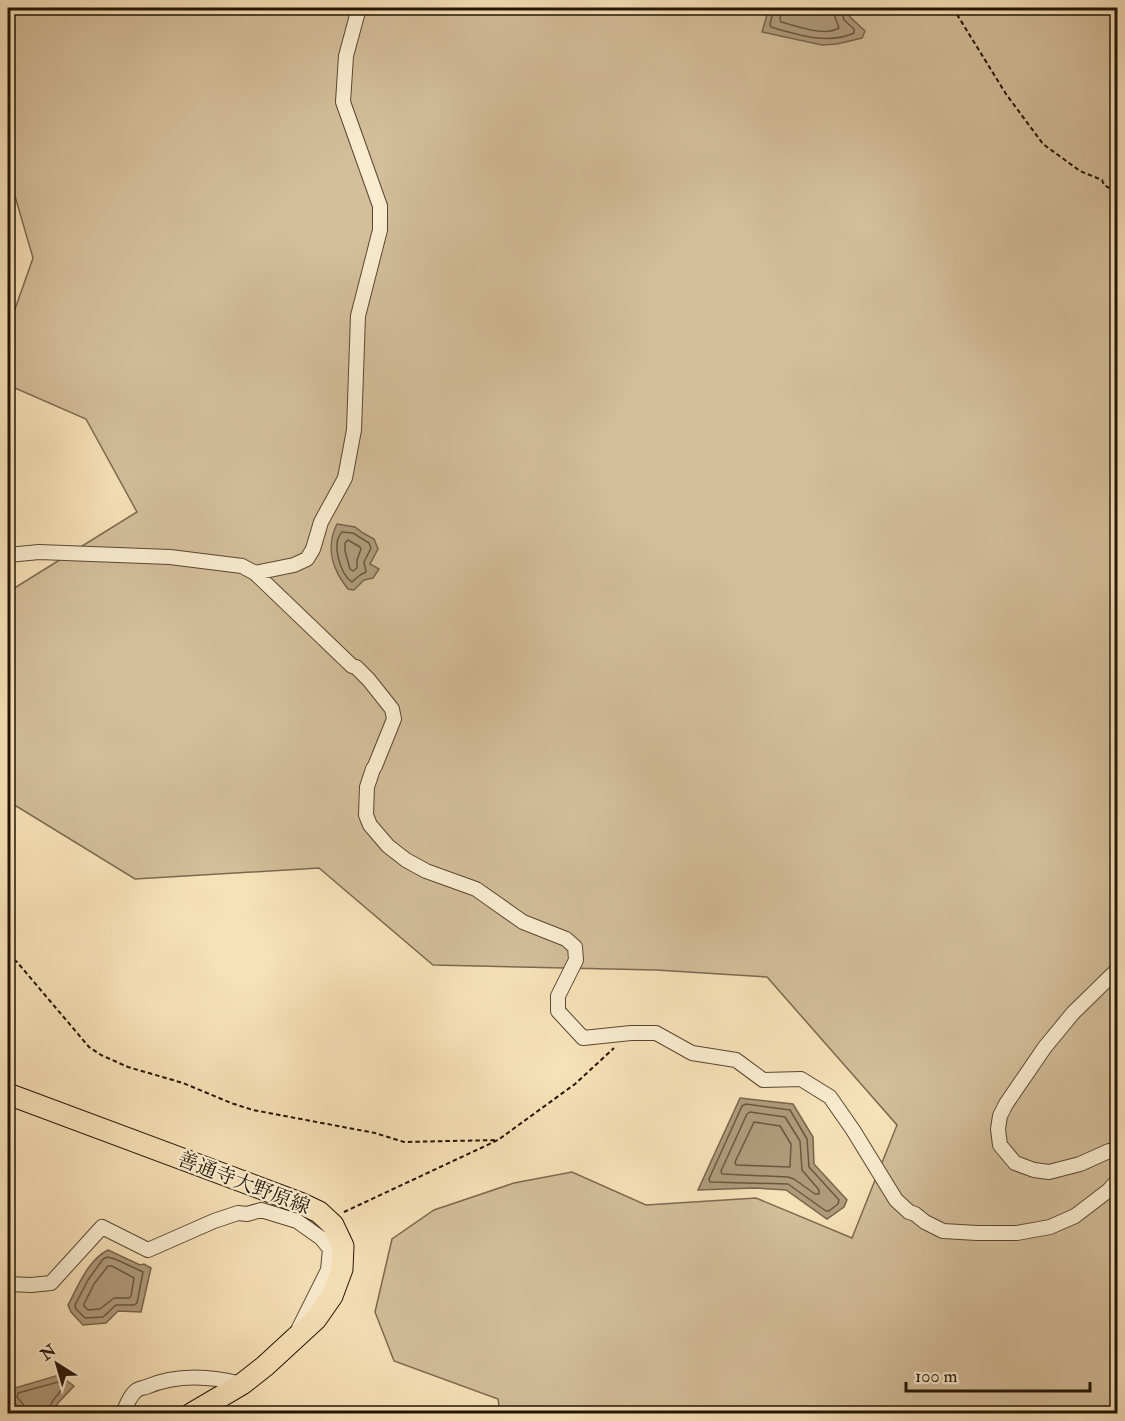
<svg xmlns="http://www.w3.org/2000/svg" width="1125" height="1421" font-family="'IM FELL Double Pica','Noto Serif JP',serif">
	<rect width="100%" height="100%" fill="#f7e1b7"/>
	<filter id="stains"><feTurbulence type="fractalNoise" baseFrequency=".00333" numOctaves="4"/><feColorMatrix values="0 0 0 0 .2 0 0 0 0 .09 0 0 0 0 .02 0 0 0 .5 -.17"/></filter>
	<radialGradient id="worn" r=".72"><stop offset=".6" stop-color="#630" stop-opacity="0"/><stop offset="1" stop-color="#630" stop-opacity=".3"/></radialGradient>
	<path fill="#d3be99" stroke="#7b6950" stroke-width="1.5" d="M8 8H1117V1413H500L498 1399 394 1361 375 1312 392 1239 434 1210 514 1183 572 1172 646 1205 756 1198 852 1238 897 1125 767 977 656 970 433 965 319 868 135 879 8 801V592L137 512 86 419 8 385V329L33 258 8 172Z"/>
	<path fill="#af9b7b" stroke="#77654c" stroke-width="1.5" d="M769 8H846L850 17 865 31 862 38 837 44 822 45 762 32Z
		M337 524 355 527 363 533 374 539 378 549 370 564 379 569 373 578 364 580 354 590 348 589C332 569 325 548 337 524Z
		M740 1098 793 1104 813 1137 814 1164 847 1200 844 1207 827 1219 786 1190 755 1188 698 1190Z
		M108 1250 140 1265 144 1264 151 1268 141 1312 118 1311 106 1323 83 1325 71 1312 68 1305C78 1286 88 1260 108 1250Z
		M59 1375 74 1386 58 1403 53 1413H21V1410L13 1401 8 1398V1390Z"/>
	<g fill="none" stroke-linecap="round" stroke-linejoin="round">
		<path stroke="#695840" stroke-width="1.5" d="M774 8 770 24 771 27C798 35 828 45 854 33V29L844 20 841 8
			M782 8 780 19 781 22C798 26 823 37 839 28L834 14 833 8
			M342 532 353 533 369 543 371 548 364 562 366 572 360 575 352 582C340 574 331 543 342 532Z
			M348 540 360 547 361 549 357 560V568L353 571 350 569 345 551V543Z
			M746 1104 790 1110 807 1139 809 1167 839 1200 838 1204 829 1211H826L788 1184 710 1182 709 1179 742 1106Z
			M750 1112 785 1117 800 1141 802 1170 819 1190V1194H815L794 1179 788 1177 722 1174 721 1171 747 1114Z
			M754 1122 780 1126 791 1144 790 1167 736 1165 735 1162Z
			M107 1257 115 1259 143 1272 137 1303 134 1305H116L103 1317 85 1318 76 1309 75 1305 88 1280 103 1259Z
			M108 1266H112L134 1278 131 1296 129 1298H114L100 1309 88 1310 84 1306V1304L94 1284Z
			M27 1414 26 1408 17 1397 18 1393 58 1382 63 1386V1388C57 1396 49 1403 48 1414"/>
		<defs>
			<path id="minor" d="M8 555 39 552 170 557 242 566 255 573 352 666 356 667 369 680 392 709 394 719 375 766 373 769 367 787 366 815 370 825 388 846 406 860 426 871 476 889 523 922 566 939 575 947 576 960 558 996V1011L583 1038 631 1033H656L692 1053 736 1060 763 1080 801 1079 830 1097 853 1130 896 1200 909 1212 915 1214 925 1222 943 1231 977 1233H1017L1050 1227 1075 1216 1109 1190 1118 1180
				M255 573 294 565 307 559 313 549 321 522 345 478 354 430 358 316 380 230V206L343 102 346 56 359 8
				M1118 969 1073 1013 1045 1047 1006 1104 1000 1116 998 1129 1000 1145 1015 1163 1034 1170 1049 1172 1080 1164 1109 1151 1118 1149
				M8 1284 31 1285 51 1283 102 1227 148 1250 214 1221 238 1213 247 1214 261 1210 297 1221 321 1238 330 1249 328 1270 299 1328
				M123 1414C126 1406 130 1395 137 1390 140 1388 143 1388 146 1387 176 1374 211 1376 242 1384"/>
			<path id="primary" d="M8 1094 300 1203 319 1212 333 1225 343 1246 342 1269 332 1296 316 1319 265 1366 242 1384 191 1414"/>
		</defs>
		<use href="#minor" stroke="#584732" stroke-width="16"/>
		<use href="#primary" stroke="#231406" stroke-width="23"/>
		<path stroke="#231406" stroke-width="2" stroke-dasharray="4.5 3" stroke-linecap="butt" d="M953 8 1006 94 1043 144 1080 171 1102 180 1104 185 1118 193
			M8 955 17 962 89 1047 101 1055 128 1067 183 1083 231 1103 253 1110 375 1133 404 1142 498 1140
			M344 1212 498 1140 575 1084 614 1048"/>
		<use href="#minor" stroke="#faecd0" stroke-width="14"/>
		<use href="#primary" stroke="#f7e1b7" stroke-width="21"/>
	</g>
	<g text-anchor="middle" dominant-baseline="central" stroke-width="4.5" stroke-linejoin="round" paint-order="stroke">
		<g font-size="20" fill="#231406" stroke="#faecd0">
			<text transform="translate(244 1183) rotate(21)">善通寺大野原線</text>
		</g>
	</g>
	<rect width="1125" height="1421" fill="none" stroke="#f7e1b7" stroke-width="30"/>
	<rect x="9" y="9" width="1107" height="1403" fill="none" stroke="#231406" stroke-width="3"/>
	<rect x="15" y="15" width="1095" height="1391" fill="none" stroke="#231406" stroke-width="1.5"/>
	<g transform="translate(57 1364) rotate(323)" stroke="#faecd0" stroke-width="4.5" paint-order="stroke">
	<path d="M0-4.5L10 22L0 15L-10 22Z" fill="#231406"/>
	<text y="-9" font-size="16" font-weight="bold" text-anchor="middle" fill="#231406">N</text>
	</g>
	<path d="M906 1382v9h184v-9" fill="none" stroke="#231406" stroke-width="3"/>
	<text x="915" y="1382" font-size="18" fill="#231406" stroke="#faecd0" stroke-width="4.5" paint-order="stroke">100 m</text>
	<rect width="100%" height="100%" filter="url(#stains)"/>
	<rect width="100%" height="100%" fill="url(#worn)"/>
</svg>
